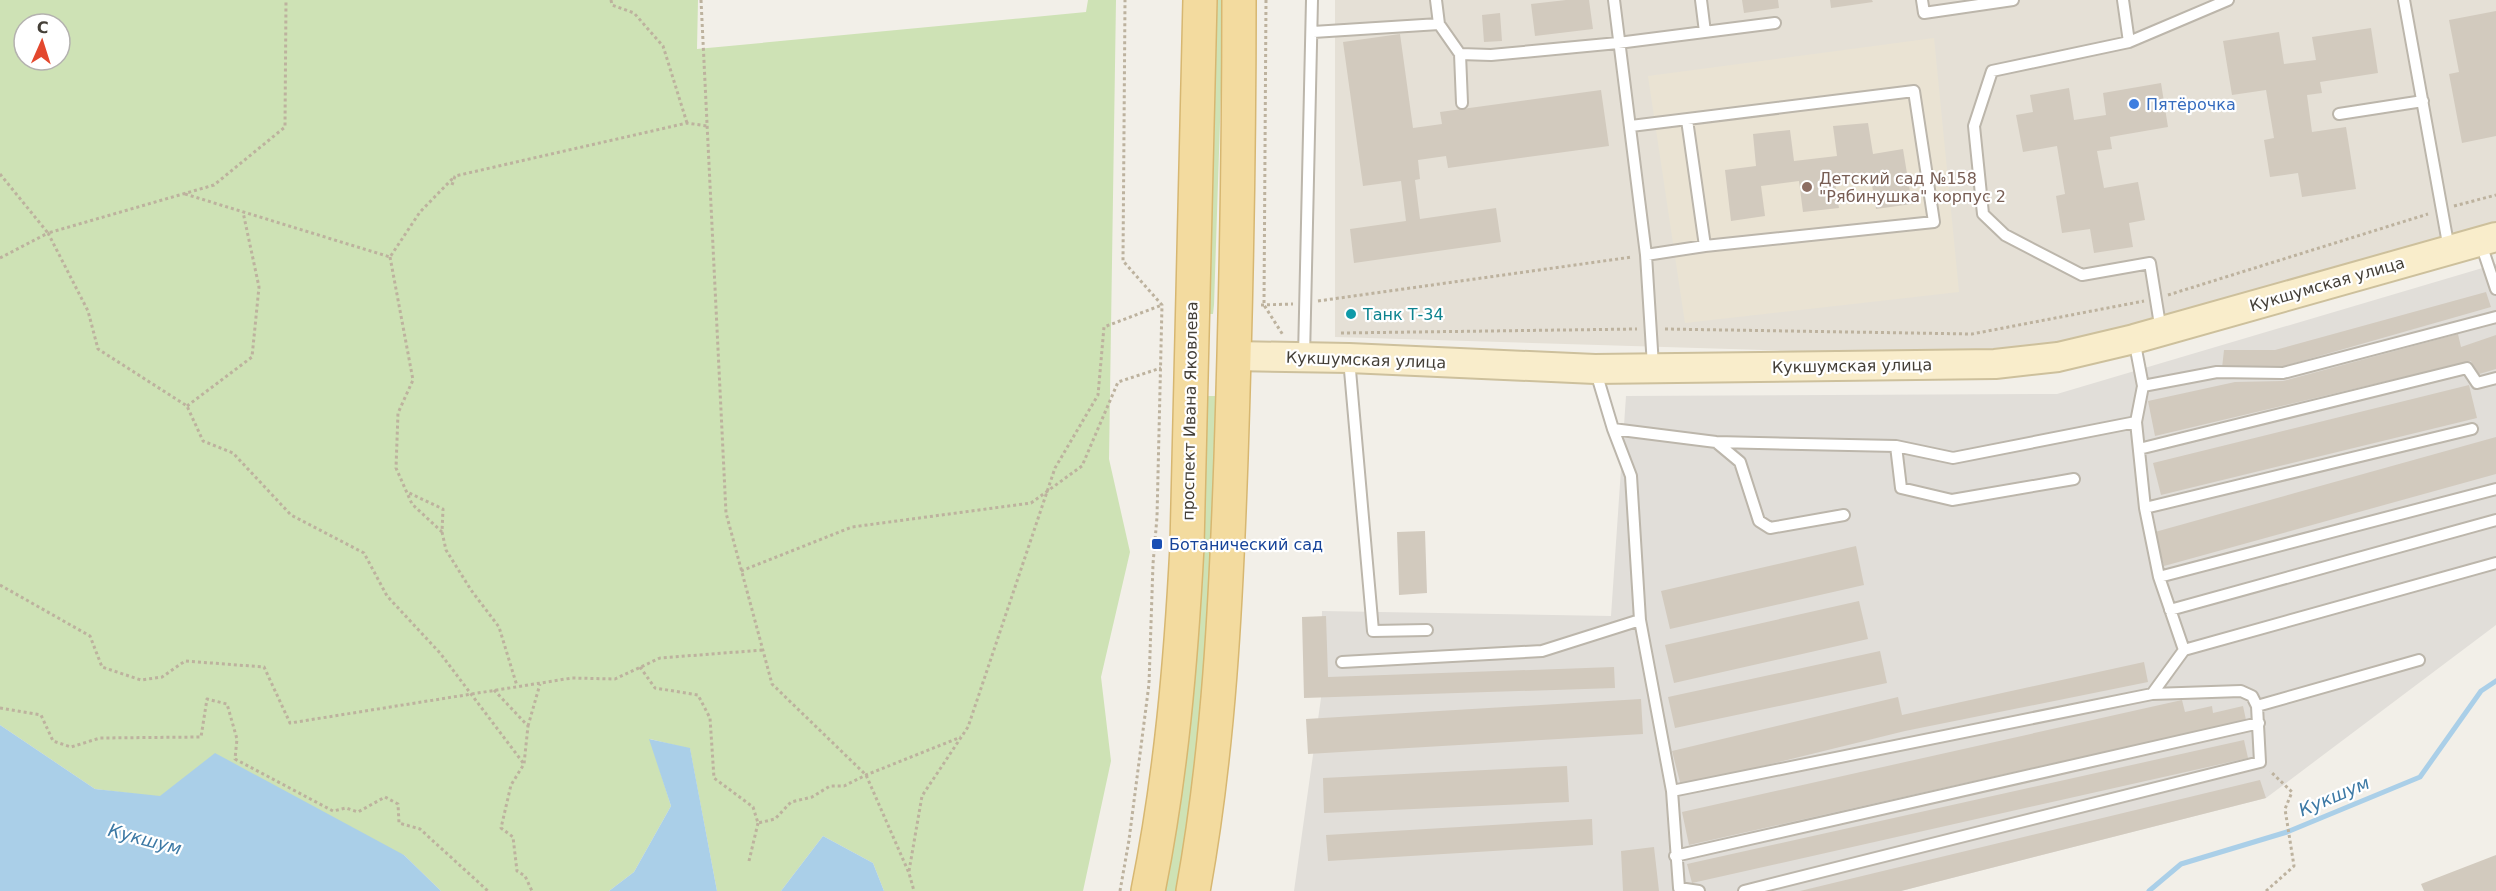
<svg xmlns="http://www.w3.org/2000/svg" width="2496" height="891" font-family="'DejaVu Sans',sans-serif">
	<rect width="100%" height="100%" fill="#f2efe8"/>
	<path fill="#e5e0d6" d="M1335 0H2496V221L2054 346 1964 356 1335 337Z"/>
	<path fill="#e1ded9" d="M2496 264V625L2266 798 1901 891H1294L1321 698 1322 611 1611 616 1626 396 2057 394Z"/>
	<path fill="#eae3d3" d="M1934 38 1959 292 1685 323 1648 76Z"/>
	<path fill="#cee2b5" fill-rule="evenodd" d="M0 0H698L697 49 1086 12 1088 0H1116L1109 459 1130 552 1101 677 1111 761 1083 891H884L873 863 823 836 781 891H717L690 749 650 739 671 806 634 872 609 891H441L404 855 160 797 95 789 0 725ZM24 24H60V60H24Z
		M1215 0H1224L1214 305 1213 314H1207Z
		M1206 396H1216L1209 639 1184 859 1177 891H1163L1171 853 1198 640Z"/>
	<path fill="#aacfe8" d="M0 725 95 789 160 796 215 753 404 855 441 891H0Z
		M649 739 690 748 717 891H609L634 872 671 806Z
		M823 836 873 863 884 891H781Z"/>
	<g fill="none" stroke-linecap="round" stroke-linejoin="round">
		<path stroke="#aacfe8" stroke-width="5" d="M2149 891 2181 864 2287 832 2420 777 2481 691 2496 681"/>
	</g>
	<path fill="#d2cabe" d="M1566 0H1589L1593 29 1535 36 1531 4Z
		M1742 0H1778L1779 8 1744 13Z
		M1830 0H1872L1873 2 1831 8Z
		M2496 11V136L2462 143 2449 74 2459 72 2449 20Z
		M1500 13 1502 41 1484 42 1482 15Z
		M2371 28 2378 73 2320 82 2322 93 2307 95 2312 132 2346 127 2356 189 2302 197 2298 173 2270 177 2264 140 2274 138 2266 90 2232 95 2223 41 2279 32 2284 64 2316 60 2312 37Z
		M1400 34 1413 128 1442 124 1440 112 1601 90 1609 146 1448 168 1446 156 1418 160 1420 179 1415 180 1420 219 1496 208 1501 242 1354 263 1350 229 1406 221 1401 181 1363 186 1343 42Z
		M2161 83 2168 127 2110 137 2112 149 2097 151 2104 188 2138 182 2145 220 2129 223 2133 247 2094 253 2090 229 2062 233 2056 196 2065 194 2057 146 2023 152 2016 115 2033 112 2030 95 2069 88 2074 120 2106 115 2103 93Z
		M1868 123 1873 154 1903 149 1912 204 1876 209 1870 173 1834 177 1839 208 1803 212 1799 181 1761 186 1765 216 1731 221 1725 170 1756 166 1753 134 1790 130 1794 161 1837 156 1833 126Z
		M2486 292 2491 307 2281 367 2222 368 2224 350H2275Z
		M2458 334 2461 347 2496 335V369L2476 375 2471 361 2155 436 2148 401 2235 382 2283 381Z
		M2469 385 2477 418 2161 495 2153 463Z
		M2496 437V474L2164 566 2155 532Z
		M1425 531 1427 593 1399 595 1397 532Z
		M1856 546 1864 585 1670 629 1661 591Z
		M1859 601 1868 639 1674 683 1665 645Z
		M1326 616 1328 677 1614 667 1615 688 1304 698 1302 617Z
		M1880 651 1887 683 1675 728 1668 697Z
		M2144 662 2148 682 1905 731 1681 786 1672 751 1898 697 1902 715Z
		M1641 699 1643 734 1308 754 1306 719Z
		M2182 700 2185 712 2212 706 2213 713 2243 706 2246 720 1689 845 1682 812Z
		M2244 740 2248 758 1692 883 1687 864Z
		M1567 766 1569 802 1324 813 1323 778Z
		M2260 780 2266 798 1901 891H1800Z
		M1592 819 1593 845 1328 861 1326 835Z
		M1654 847 1659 891H1623L1621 851Z
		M2496 855V891H2424L2421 884Z"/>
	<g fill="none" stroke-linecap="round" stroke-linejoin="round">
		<defs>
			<path id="lane" d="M1614 0 1646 255 1653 366
				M1701 0 1705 32
				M1922 0 1924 13 2013 0
				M2123 0 2129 42
				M2404 0 2449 249
				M1439 24 1460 54 1491 55 1618 43 1775 23
				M1313 32 1439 24 1436 0
				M1460 54 1462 103
				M2339 114 2423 101
				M1631 126 1914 91 1934 222 1705 246
				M2481 244 2496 289
				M1646 255 1705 246 1687 120
				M2161 331 2150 263 2082 275 2005 235 1983 214 1974 126 1992 71 2129 42 2228 0
				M1304 357 1312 0
				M1349 359 1373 631 1427 630
				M1595 369 1613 429 1631 476 1640 620 1672 791 1679 888 1699 891
				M2143 386 2217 372 2283 373 2496 317
				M1613 429 1716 442 1896 446 1953 458 2136 422
				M1716 442 1740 462 1759 521 1770 528 1844 515
				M1896 446 1901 488 1952 500 2074 479
				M2139 449 2467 368 2477 383 2496 378
				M2145 508 2472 429
				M2159 577 2496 489
				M2170 610 2496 520
				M2184 650 2496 563
				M1342 662 1542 651 1640 620
				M2257 706 2419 660
				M1672 791 2152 694
				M1675 856 2259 723
				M1744 891 2260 762 2257 706 2252 696 2241 691 2152 694 2184 650 2159 577 2145 508 2136 422 2143 386 2134 339"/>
			<path id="secondary" d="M1234 356 1349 358 1595 369 1995 364 2058 357 2134 339 2496 237"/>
			<path id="primary" d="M1148 891C1171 777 1181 662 1187 546L1200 0
				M1193 891C1219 748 1226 602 1231 458 1236 305 1239 153 1239 0"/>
		</defs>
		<use href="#lane" stroke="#bcb6ab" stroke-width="14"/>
		<use href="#secondary" stroke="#cdc09c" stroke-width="32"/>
		<use href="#primary" stroke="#d7b771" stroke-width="36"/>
		<path stroke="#bdb29e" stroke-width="3" stroke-dasharray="3 3" stroke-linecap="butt" d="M611 0 612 5 634 13 663 46 687 123
			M701 0 726 513 772 684 866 775 909 873 914 891
			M1266 0 1264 305 1283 335
			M0 174 48 233 214 185 285 127 286 0
			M452 185 455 176 687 123 707 126
			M185 194 390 257 420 212 455 176
			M2454 206 2496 195
			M390 257 413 380 398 413 396 468 412 504 442 532 443 509 407 492
			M0 258 48 233 88 311 98 349 187 406 203 441 233 453 291 515 364 553 387 596 440 653 524 764
			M2168 295 2428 214
			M1318 301 1632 257
			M1261 305 1293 304
			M1665 329 1972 334 2144 301
			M1341 333 1637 329
			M187 406 252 357 259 287 243 212
			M442 532 446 550 471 590 499 627 517 686
			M741 571 852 527 1031 503 1082 466 1118 382 1161 368
			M0 585 90 636 102 667 141 680 162 677 185 661 264 667 290 723 572 678 615 679 660 658 763 650
			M640 667 655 688 698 695 710 718 714 778 753 807 758 823 775 819 791 802 812 797 830 786H844L866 775 961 737
			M494 690 528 726 524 764 511 785 501 828 513 837 517 871 525 876 532 891
			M0 708 41 715 53 741 71 747 100 738 201 737 207 699 227 704 237 739 235 759 333 811 346 808 358 812 385 797 398 804 399 823 420 829 488 891
			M528 726 540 684
			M749 861 758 823
			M909 871 922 796 968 727 1055 468 1098 395 1104 327 1162 305
			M1120 891 1129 840 1149 684 1153 564 1157 517 1162 305 1123 261 1125 0
			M2266 891 2294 866 2285 809 2292 792 2270 771"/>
		<use href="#lane" stroke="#fff" stroke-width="10"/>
		<use href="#secondary" stroke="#f9edcb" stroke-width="28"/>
		<use href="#primary" stroke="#f3db9f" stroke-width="33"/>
	</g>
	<circle fill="#3f7fe0" stroke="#fff" stroke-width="2" cx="2134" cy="104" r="6"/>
	<circle fill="#8d6e63" stroke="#fff" stroke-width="2" cx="1807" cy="187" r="6"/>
	<circle fill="#0f9aa8" stroke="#fff" stroke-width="2" cx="1351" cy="314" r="6"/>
	<rect fill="#1a4fb4" stroke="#fff" stroke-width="2" x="1151" y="538" width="12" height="12" rx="3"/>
	<g text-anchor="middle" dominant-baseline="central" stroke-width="4.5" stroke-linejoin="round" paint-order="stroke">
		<g font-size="16" fill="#366cbe" stroke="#fff" text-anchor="start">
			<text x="2146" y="104">Пятёрочка</text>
		</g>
		<g font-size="16" fill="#785e54" stroke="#fff" text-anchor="start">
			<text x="1819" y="178">Детский сад №158<tspan x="1819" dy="18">"Рябинушка" корпус 2</tspan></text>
		</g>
		<g font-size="16" fill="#443f37" stroke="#fff">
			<text transform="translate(2327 284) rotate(-16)">Кукшумская улица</text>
			<text transform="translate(1366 360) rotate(2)">Кукшумская улица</text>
			<text transform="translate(1852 366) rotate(-1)">Кукшумская улица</text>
			<text transform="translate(1190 411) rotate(-89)">проспект Ивана Яковлева</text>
		</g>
		<g font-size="16" fill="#0d838f" stroke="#fff" text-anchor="start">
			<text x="1363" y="314">Танк Т-34</text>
		</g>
		<g font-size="16" fill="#164399" stroke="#fff" text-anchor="start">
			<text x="1169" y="544">Ботанический сад</text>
		</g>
		<g font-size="18" font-style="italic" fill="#3c79a5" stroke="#fff">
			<text transform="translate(2334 796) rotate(-23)">Кукшум</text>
			<text transform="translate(145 839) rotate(15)">Кукшум</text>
		</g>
	</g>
	<g transform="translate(42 42) rotate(3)"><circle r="28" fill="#ffffff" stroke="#b4b2af" stroke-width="1.5"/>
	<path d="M0-4.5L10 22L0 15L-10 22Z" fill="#e3482e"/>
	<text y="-9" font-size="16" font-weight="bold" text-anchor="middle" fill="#443f37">С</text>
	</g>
</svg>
